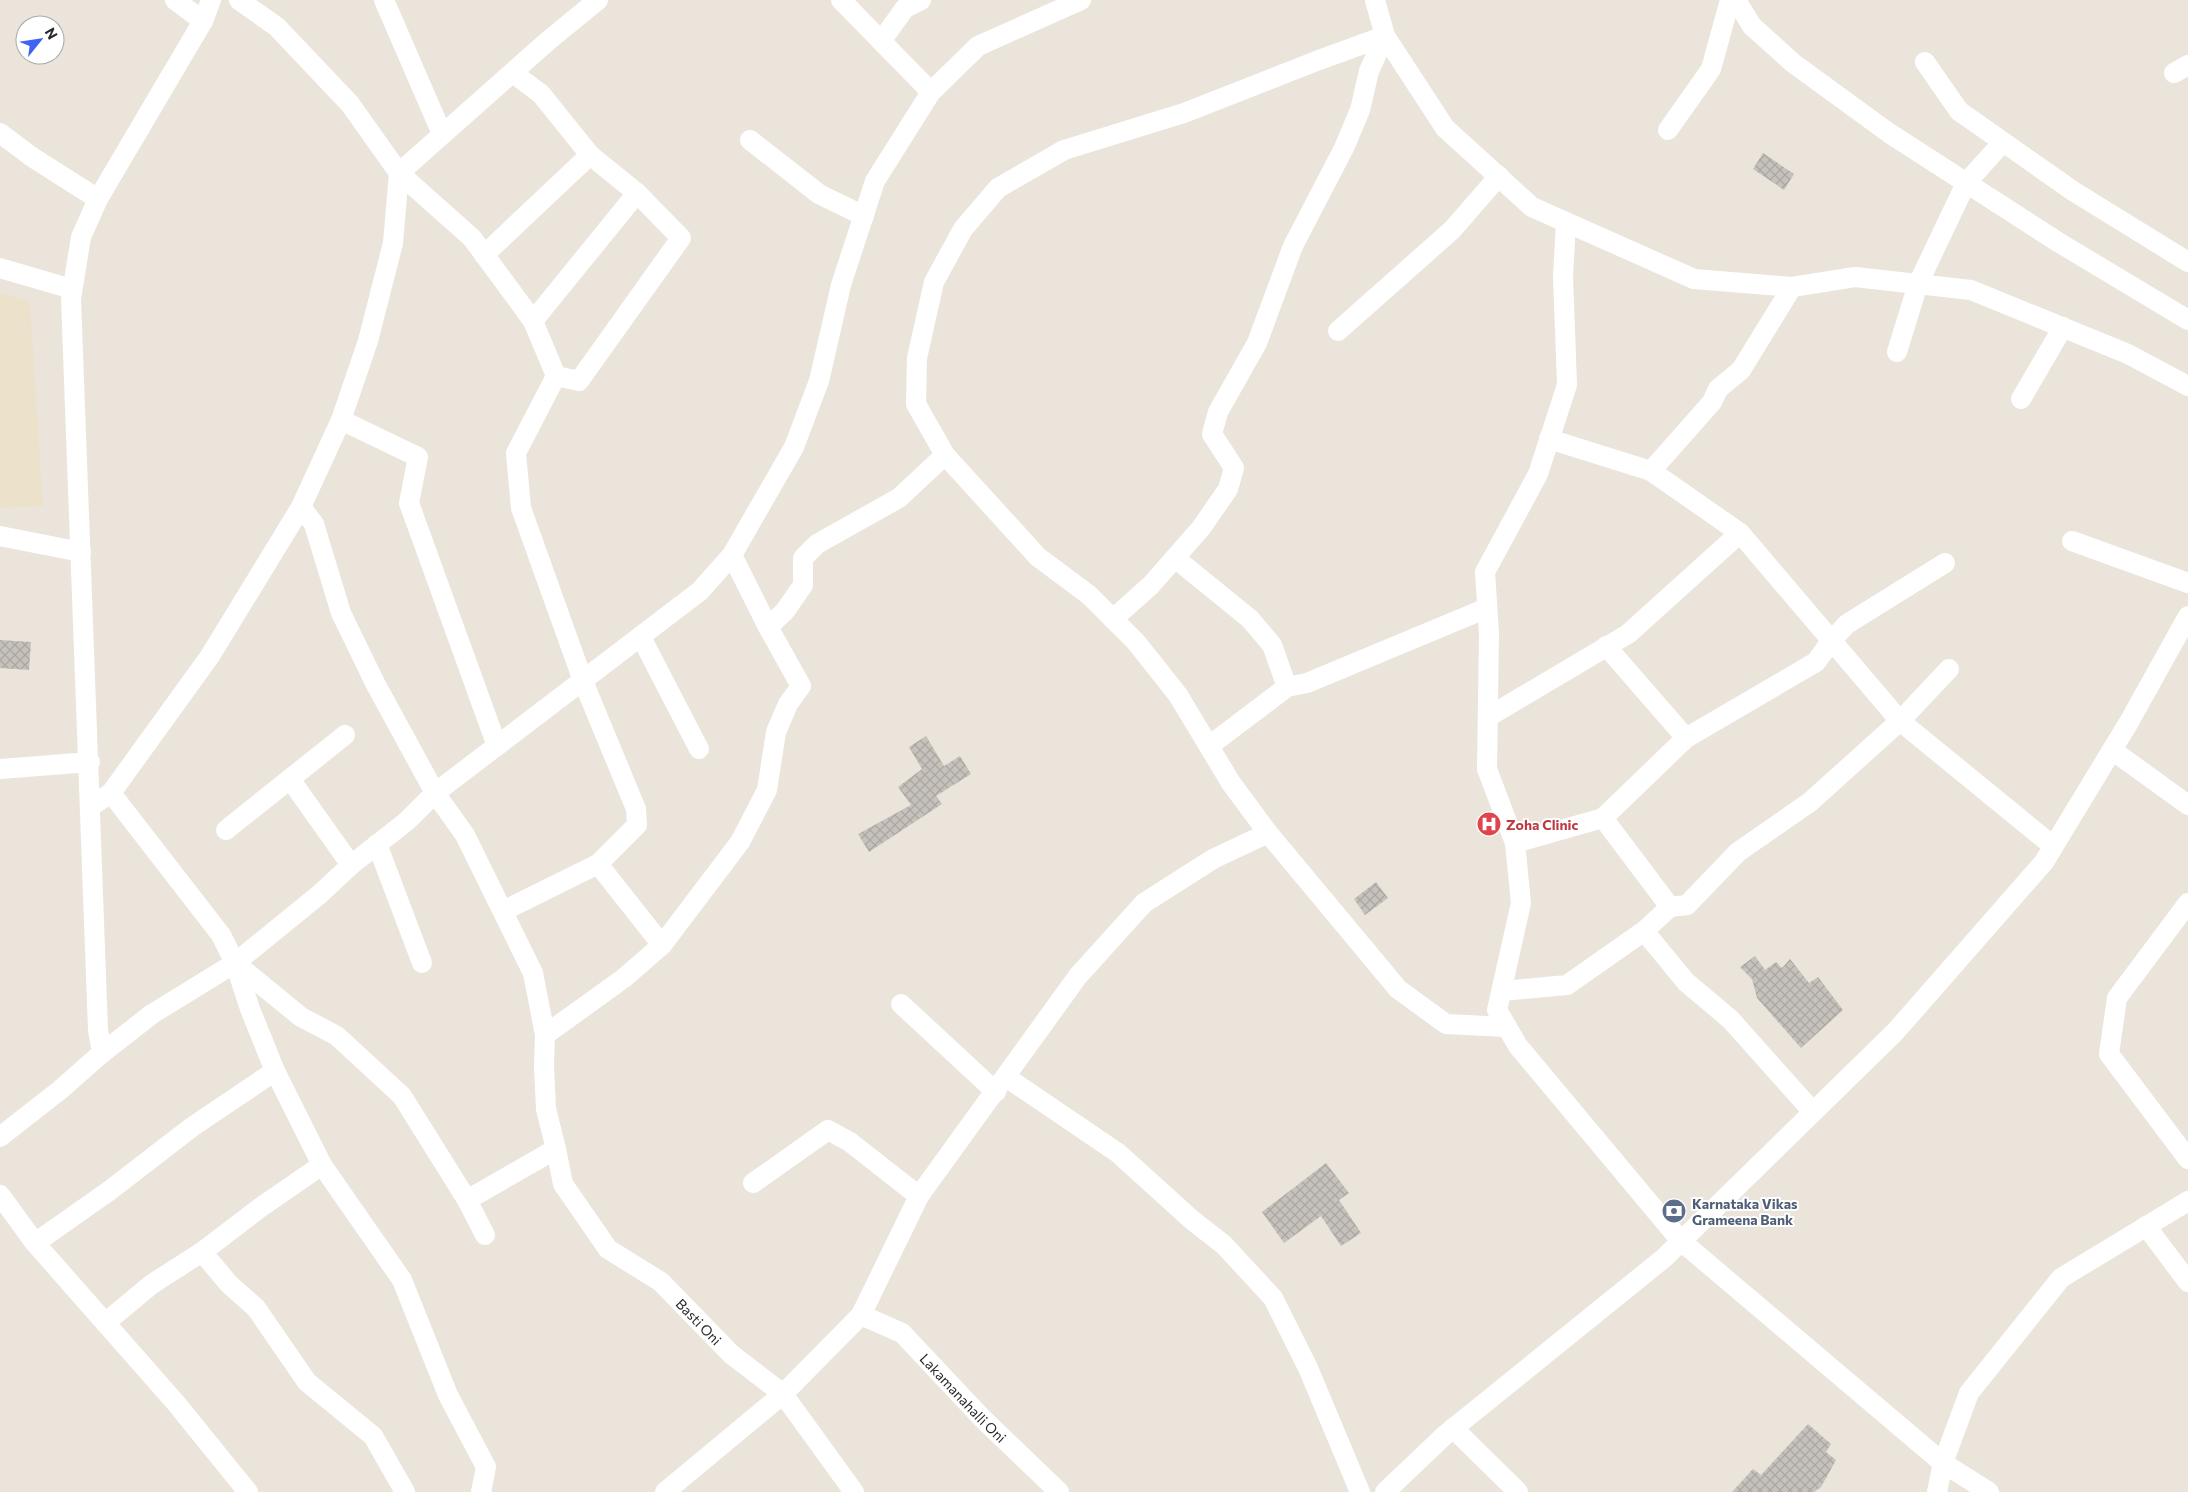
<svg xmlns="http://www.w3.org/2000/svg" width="2188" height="1492" font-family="Commissioner,sans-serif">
	<defs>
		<pattern id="building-cross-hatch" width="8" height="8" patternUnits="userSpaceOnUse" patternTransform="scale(1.25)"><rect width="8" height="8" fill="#c6c1bb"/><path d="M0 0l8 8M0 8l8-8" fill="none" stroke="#aaa6a1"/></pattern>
	</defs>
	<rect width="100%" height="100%" fill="#ebe4db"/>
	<path fill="#ece1cb" d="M0 293 30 302 43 506 0 508Z"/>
	<path fill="url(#building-cross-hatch)" d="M1763 153 1794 174 1784 190 1753 169Z
		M0 640 31 642 29 670 0 668Z
		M926 736 944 766 960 756 971 774 936 796 942 804 869 852 858 834 911 805 898 787 922 769 909 747Z
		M1376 882 1388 898 1365 915 1354 899Z
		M1755 956 1765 970 1776 962 1782 968 1790 959 1809 983 1818 977 1843 1010 1801 1048 1757 998 1752 979 1740 967Z
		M1326 1163 1349 1193 1339 1200 1361 1233 1341 1246 1321 1216 1284 1243 1262 1212Z
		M1808 1424 1831 1444 1826 1452 1836 1460 1821 1487 1814 1492H1732L1753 1469 1761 1475Z"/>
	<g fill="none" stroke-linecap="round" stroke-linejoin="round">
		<g stroke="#fff" stroke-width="20">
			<path d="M175 0 203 21"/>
			<path d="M239 0 277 27 350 104 399 173 472 238 533 321 556 376 516 453 521 508 583 681 636 809 637 825 598 864 503 911"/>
			<path d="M384 0 442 134"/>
			<path d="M841 0 931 92"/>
			<path d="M1375 0 1385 36 1445 128 1532 207 1694 279 1792 287 1855 277 1971 290 2128 354 2188 386"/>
			<path d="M1736 0 1752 26 1793 63 1889 133 2058 242 2188 320"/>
			<path d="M1385 36 1319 60 1184 113 1064 150 998 188 963 229 934 282 917 358 916 404 945 455 1038 557 1089 595 1136 642 1178 695 1231 783 1268 833 1398 989 1446 1024 1507 1027"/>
			<path d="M882 40 905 8 921 0"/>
			<path d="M1925 62 1959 111 2073 191 2188 262"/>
			<path d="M513 73 541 94 590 155 637 193 681 238 579 381 556 376"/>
			<path d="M2174 73 2188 65"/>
			<path d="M1668 130 1711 69 1730 0"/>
			<path d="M0 133 32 157 98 199"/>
			<path d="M750 140 819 194 864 216"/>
			<path d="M1566 222 1563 276 1567 385 1538 474 1485 572 1489 633 1487 769 1515 843 1521 903 1497 1010 1518 1046 1681 1241 1943 1463 1989 1492"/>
			<path d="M484 255 590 155"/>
			<path d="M0 268 72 289"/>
			<path d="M533 321 637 193"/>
			<path d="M1338 331 1452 230 1499 176"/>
			<path d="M1897 352 1918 284 1966 183 2003 142"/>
			<path d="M2021 399 2063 327"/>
			<path d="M341 420 418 457 409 503 497 746"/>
			<path d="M1549 439 1651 471 1740 533 1900 721 2053 846"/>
			<path d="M1651 471 1712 402 1718 389 1741 370 1792 287"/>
			<path d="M301 507 314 524 341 613 375 683 435 793 465 835 533 973 545 1035 544 1066 546 1109 556 1149 467 1200"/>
			<path d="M0 536 81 552"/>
			<path d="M2072 541 2188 583"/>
			<path d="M1175 558 1250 619 1272 645 1287 687"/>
			<path d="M1113 619 1151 585 1201 528 1228 489 1234 468 1212 434 1218 412 1257 343 1293 246 1344 148 1360 110 1369 71 1385 36"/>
			<path d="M768 627 785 611 803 585V558L817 544 899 498 945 455"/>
			<path d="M641 637 699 749"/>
			<path d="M1606 646 1686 738"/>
			<path d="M1488 717 1628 634 1740 533"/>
			<path d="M1209 746 1287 687 1307 683 1487 608"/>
			<path d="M2112 750 2188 805"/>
			<path d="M0 769 90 762"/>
			<path d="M290 779 351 865"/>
			<path d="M91 806 111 793 210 656 301 507 341 420 368 341 393 243 399 173 549 40 598 0"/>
			<path d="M1603 818 1670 907"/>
			<path d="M226 830 345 735"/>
			<path d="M1515 843 1603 818 1686 738 1816 662 1832 640 1847 624 1945 563"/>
			<path d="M377 844 422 963"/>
			<path d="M598 864 662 945"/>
			<path d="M2188 903 2117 998 2109 1054 2188 1159"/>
			<path d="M1644 931 1686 982 1731 1020 1813 1112"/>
			<path d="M235 963 301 1017 337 1036 402 1096 467 1200 485 1235"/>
			<path d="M1502 991 1567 985 1644 931 1670 907 1687 905 1738 852 1810 802 1900 721 1949 669"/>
			<path d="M901 1004 996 1092"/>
			<path d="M545 1035 624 978 662 945 740 842 767 790 776 732 788 704 801 686 768 627 732 555"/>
			<path d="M102 1053 152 1014 235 963 320 894 351 865 407 821 435 793 700 591 732 555 794 447 819 381 841 285 875 181 931 92 978 46 1081 0"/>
			<path d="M275 1071 322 1165 402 1280 448 1395 486 1467 481 1492"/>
			<path d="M1006 1077 1118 1153 1192 1220 1224 1245 1273 1298 1308 1368 1360 1492"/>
			<path d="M0 1137 60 1090 102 1053 98 1030 71 299 81 237 98 199 203 21 211 0"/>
			<path id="s1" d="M556 1149 563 1184 608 1249 661 1282 731 1354 783 1394 854 1492"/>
			<path d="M753 1183 828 1130 850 1142 919 1196"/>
			<path d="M0 1195 35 1243 175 1402 248 1492"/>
			<path d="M2146 1226 2188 1282"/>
			<path d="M35 1243 109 1191 192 1127 275 1071 250 1009 235 963 221 935 111 793"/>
			<path d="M202 1252 229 1284 256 1308 307 1382 373 1436 405 1492"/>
			<path id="s2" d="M861 1315 902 1333 982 1418 1059 1492"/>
			<path d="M105 1323 152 1284 202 1252 261 1207 322 1165"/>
			<path d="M1453 1428 1518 1492"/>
			<path d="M665 1492 783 1394 861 1315 919 1196 1078 976 1144 903 1213 859 1268 833"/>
			<path d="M1385 1492 1445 1435 1664 1258 1896 1031 2044 862 2129 722 2188 616"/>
			<path d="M1937 1492 1943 1463 1969 1393 2061 1278 2188 1201"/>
		</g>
	</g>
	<defs>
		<symbol id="hospital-disc" viewBox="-11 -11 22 22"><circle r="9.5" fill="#e0444e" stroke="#fff"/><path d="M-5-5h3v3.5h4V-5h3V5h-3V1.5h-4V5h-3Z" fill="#fff"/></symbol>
		<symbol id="bank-disc" viewBox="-11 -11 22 22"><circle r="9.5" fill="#5c6f8a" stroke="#fff"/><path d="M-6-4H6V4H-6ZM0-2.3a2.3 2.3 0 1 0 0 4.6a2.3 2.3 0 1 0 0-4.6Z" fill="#fff"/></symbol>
	</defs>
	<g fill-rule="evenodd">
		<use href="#hospital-disc" x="1475" y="810" width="28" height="28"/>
		<use href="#bank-disc" x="1660" y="1197" width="28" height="28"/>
	</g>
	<g text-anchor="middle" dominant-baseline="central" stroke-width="4" stroke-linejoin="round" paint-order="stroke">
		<g font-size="14" font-weight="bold" fill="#be3a42" stroke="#fff" text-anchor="start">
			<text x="1506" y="824">Zoha Clinic</text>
		</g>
		<g font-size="14" font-weight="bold" fill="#4e5e75" stroke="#fff" text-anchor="start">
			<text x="1692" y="1203">Karnataka Vikas<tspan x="1692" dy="16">Grameena Bank</tspan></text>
		</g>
		<g font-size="14" fill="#292929" stroke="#fff">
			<text stroke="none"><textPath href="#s1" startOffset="232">Basti Oni</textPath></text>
			<text stroke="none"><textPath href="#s2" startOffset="134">Lakamanahalli Oni</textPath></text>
		</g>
	</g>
	<g transform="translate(40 40) rotate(60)"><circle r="24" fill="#ffffff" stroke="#a9a9a9"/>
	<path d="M0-4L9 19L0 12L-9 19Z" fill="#3f63f4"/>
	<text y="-8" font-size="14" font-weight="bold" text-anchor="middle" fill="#292929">N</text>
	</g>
</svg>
